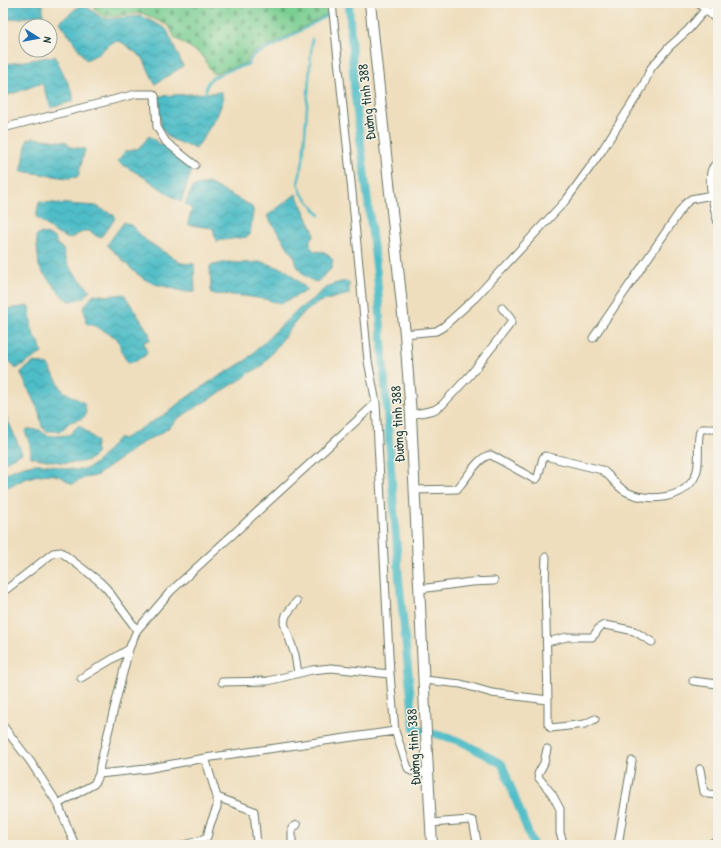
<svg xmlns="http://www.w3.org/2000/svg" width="721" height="848" font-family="'Patrick Hand',sans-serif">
	<defs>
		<pattern id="cemetery-stones" width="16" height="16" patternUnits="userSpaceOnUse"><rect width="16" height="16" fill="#79ce92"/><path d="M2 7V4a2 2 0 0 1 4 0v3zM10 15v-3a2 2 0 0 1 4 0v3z" fill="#63a878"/></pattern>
		<pattern id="water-waves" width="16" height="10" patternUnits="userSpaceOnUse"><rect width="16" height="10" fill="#4fbdc7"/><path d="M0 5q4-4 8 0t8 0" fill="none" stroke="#419ba2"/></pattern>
	</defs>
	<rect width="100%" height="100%" fill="#f7f3e8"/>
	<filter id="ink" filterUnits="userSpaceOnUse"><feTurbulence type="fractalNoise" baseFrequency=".025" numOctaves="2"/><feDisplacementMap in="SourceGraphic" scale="8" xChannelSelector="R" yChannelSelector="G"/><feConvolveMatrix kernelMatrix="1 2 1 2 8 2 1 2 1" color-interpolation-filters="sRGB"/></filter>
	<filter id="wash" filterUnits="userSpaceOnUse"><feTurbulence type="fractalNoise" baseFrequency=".012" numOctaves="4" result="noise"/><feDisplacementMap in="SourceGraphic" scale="16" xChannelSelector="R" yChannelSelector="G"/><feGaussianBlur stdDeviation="0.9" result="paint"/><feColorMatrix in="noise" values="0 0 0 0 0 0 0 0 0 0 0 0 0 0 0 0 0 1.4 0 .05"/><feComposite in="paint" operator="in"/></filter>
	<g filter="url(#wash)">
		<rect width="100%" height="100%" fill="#efdebd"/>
		<path fill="url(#cemetery-stones)" stroke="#4c8663" d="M95 3H328L329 13 277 42 251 53 246 63 213 74 202 55 175 38 169 26 142 13 105 17 95 10Z"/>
		<path fill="url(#water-waves)" stroke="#377d7e" d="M3 3H43V15L5 20 3 19Z
			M79 6 87 7 104 19 141 16 165 28 167 30 183 66 155 84 143 58 123 43 119 41 112 42 98 54 86 60 60 22Z
			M55 56 73 94V101L51 108 42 83 3 97V66L7 64Z
			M222 92 223 101 217 116 196 149 169 138 161 127 159 96Z
			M149 136 160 144 170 147 193 166 181 202C167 194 155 184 142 176 134 171 125 167 118 161L125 151C139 151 141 146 149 136Z
			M33 138 67 142 70 147 85 149 78 177 67 178 21 171C25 160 24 150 28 139Z
			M208 183 250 205 253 209V212L250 235 247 237 216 241 213 228 189 225 188 222 192 209 185 204 193 187Z
			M296 194 314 232V236L310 240V246L314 251 325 252 333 260 331 269 317 282C308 281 295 268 295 258L267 216Z
			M39 202 96 206 115 216 114 220 101 237H98L89 231H84L69 239 56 233 36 217Z
			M124 222 132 226 147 241 181 263 194 264 195 292C186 293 179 290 171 288 164 286 156 285 150 282 133 274 121 257 107 245Z
			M41 233 46 234 56 239V243L63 249C65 267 79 278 90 290L84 298 70 301 63 297 43 273 39 266 36 236Z
			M227 262 240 263 262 262 286 270 308 290 282 303C276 303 270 300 264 299 246 296 229 294 211 294L210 266Z
			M346 281 349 282V294L319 302 301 315 261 367 249 373 245 377 177 419C171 428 156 437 146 440L96 476 84 478 72 484C68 482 65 479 61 477 41 469 21 481 3 489V475C14 469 26 464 38 464 54 463 74 475 90 467 101 460 109 448 118 438L123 439 167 413 179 403 208 383 245 361 294 313 315 297 324 289 333 284Z
			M94 294 107 296 124 294 149 333 150 340 145 341 144 344 147 352 145 356 130 363C122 359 121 346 117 338L95 326 86 323 85 313 83 308Z
			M29 306 32 329 34 336 39 342 42 353 16 369 3 353V314L7 309Z
			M34 362 48 365 63 391 84 403 86 411 85 416 81 419 70 422 61 431H47L42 427 39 412 21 374V372Z
			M3 409 22 453 3 463Z
			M79 425 97 441 95 449 97 452C87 471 49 460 31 457L30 445 25 431 28 429 40 430C48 439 59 435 69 435Z"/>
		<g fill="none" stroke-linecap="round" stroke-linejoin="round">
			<path stroke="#4fbdc7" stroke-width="2.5" d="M312 39 303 161 298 183 302 194 320 215
				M206 93C206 88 206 84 209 81 216 73 238 68 248 64L253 55 276 45 330 14"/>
			<path stroke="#4fbdc7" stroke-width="8" d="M349 3 354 89 377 274 399 578 414 728 460 741 502 764 533 845"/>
		</g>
	</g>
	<g filter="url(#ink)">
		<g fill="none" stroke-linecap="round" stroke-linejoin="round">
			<defs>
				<path id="minor" d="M332 3 352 192 368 361 376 403 390 674 395 731
					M698 3 718 21
					M709 13 718 5
					M3 128 136 94H153L155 96 157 127 166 142 195 165
					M718 162C716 164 713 166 712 169 707 180 715 212 718 223
					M405 334 436 331 443 327 475 298 567 199 601 152 642 88 651 68 669 47 688 30 705 10
					M593 338 685 204 691 199 712 195
					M411 415 434 410 442 405 471 374 511 323V319L502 308
					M415 490 457 489C466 480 479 455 491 455L534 479H536L538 477 543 458 545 456 602 470C611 476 617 487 625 491 646 503 686 500 696 474 701 461 696 444 700 431L702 429H718
					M546 557 545 584 548 700
					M420 589 471 582 494 581
					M3 592 53 553 61 552 99 581 107 589 137 630 129 649 100 765 99 774
					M297 601 286 615 284 623 295 655 298 673
					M137 630 171 591 376 403
					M547 642 567 637H592L595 634 599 628 604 625 616 627 634 631 652 642
					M81 678 129 649
					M424 680 461 684 492 693 548 700V724L551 728 585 724 595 719
					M693 681 718 684
					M222 682 268 681 312 670 331 668 390 674
					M3 726 30 761 58 804 75 845
					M547 749 544 763 538 774 539 778 552 794 560 809V833L564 845
					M205 758 217 797 254 811 257 845
					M700 769 704 792 708 794 718 795
					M58 804 94 784 99 774 146 769 205 758 395 731 408 768 411 771 428 773
					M431 823 470 820 473 821 477 842
					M183 845 199 841 207 837 210 825 217 807V797
					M292 845V828L297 825
					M618 845 632 761"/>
				<path id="secondary" d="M370 3 405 334 411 415 427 753 432 845
					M711 845 718 842"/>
			</defs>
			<use href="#minor" stroke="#687564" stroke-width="9"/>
			<use href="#secondary" stroke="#687564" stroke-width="12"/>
			<use href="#minor" stroke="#fff" stroke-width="7"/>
			<use href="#secondary" stroke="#fff" stroke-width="10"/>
		</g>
	</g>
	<g text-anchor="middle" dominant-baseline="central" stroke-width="3" stroke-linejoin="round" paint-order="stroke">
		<g font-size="14" fill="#1f3d34" stroke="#f7f3e8">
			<text transform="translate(366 102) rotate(-96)">Đường tỉnh 388</text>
			<text transform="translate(397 424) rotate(-93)">Đường tỉnh 388</text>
			<text transform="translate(413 747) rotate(-93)">Đường tỉnh 388</text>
		</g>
	</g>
	<rect width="721" height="848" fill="none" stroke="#f7f3e8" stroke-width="16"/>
	<g transform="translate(38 38) rotate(101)"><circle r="19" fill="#f7f3e8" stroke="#a1aaa0"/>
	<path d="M0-3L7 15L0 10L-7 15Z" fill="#1f6fb2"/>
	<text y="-6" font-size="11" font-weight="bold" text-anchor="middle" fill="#1f3d34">N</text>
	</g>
</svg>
